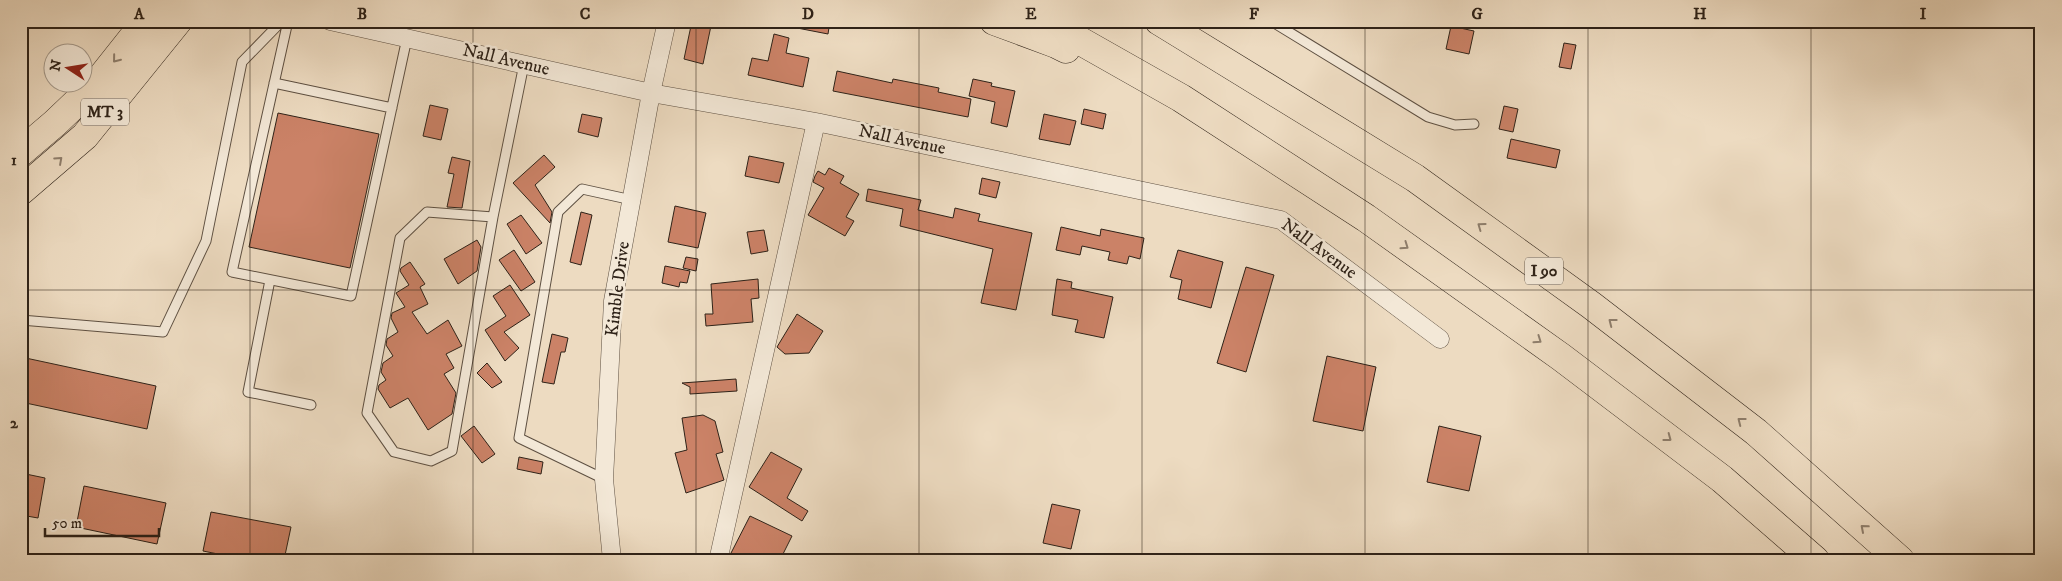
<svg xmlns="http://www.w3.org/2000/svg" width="2062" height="581" font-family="'IM FELL DW Pica',serif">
	<rect width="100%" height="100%" fill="#eddbc1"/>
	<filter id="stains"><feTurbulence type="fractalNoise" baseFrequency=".004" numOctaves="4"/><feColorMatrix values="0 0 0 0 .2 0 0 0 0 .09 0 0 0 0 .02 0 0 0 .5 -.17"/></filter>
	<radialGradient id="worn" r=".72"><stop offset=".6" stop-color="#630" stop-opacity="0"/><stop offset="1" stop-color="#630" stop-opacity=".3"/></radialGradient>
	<path fill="#cb8267" stroke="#2e2218" d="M692 21H712L703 64 684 59Z
		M792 21H830L828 34 792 27Z
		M1451 26 1474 31 1469 54 1446 49Z
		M774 34 789 38 786 53 809 58 803 87 748 75 752 58 768 61Z
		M1564 43 1576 45 1571 69 1559 67Z
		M837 71 892 83 893 79 939 88 938 92 971 99 968 117 833 91Z
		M973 79 992 83 991 86 1015 91 1007 127 991 123 995 102 969 96Z
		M430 105 448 109 441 140 423 136Z
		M1504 106 1518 109 1513 132 1499 129Z
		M1084 109 1106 114 1103 129 1081 124Z
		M278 113 379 134 350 268 249 247Z
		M582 114 602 118 598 137 578 132Z
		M1044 114 1076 121 1070 145 1039 139Z
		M1511 139 1560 150 1556 168 1507 158Z
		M544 155 555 167 535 185 552 212 550 223 513 183Z
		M749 156 784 163 779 183 745 176Z
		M452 157 470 161 462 208 447 207 454 174 448 173Z
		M829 168 844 176 840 183 859 194 846 217 854 221 845 236 808 215 824 188 813 182 815 176 818 171 825 175Z
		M982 178 1000 182 996 198 979 194Z
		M868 189 921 200 918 210 953 218 955 208 980 214 978 221 1032 233 1016 310 981 303 993 249 900 226 903 209 866 201Z
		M675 206 706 213 698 248 668 242Z
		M581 212 592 215 581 265 570 262Z
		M521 215 542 243 526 254 507 224Z
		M1061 227 1100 236 1101 229 1144 238 1140 259 1129 256 1127 264 1108 260 1110 252 1082 246 1080 255 1056 250Z
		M764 230 768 251 751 254 747 232Z
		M477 240 481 247 477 271 458 284 444 259Z
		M514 250 535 282 521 291 499 260Z
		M1178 250 1223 262 1211 308 1178 299 1182 280 1170 277Z
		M686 257 698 259 696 271 683 268Z
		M410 262 425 284 420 287 428 304 412 312 427 334 448 320 462 346 446 354 454 368 444 374 456 393 452 414 428 430 408 398 390 408 378 389 379 385 386 380 381 372 383 363 393 356 386 345 387 339 398 332 391 318 392 313 405 307 396 293 409 285 400 271 401 268Z
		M665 266 690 271 687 283 680 282 679 287 662 283Z
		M1246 267 1274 275 1246 372 1217 363Z
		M758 279 759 298 751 299 753 322 706 326 705 314H713L711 284Z
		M1057 279 1072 282 1071 288 1113 297 1104 338 1075 332 1078 320 1052 315Z
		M510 285 530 315 504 332 519 348 505 361 485 330 506 316 493 296Z
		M797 314 823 331 809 353 785 354 777 347Z
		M552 334 568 338 565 352H561L554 384 542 382Z
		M1327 356 1376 367 1363 431 1313 421Z
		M21 357 156 386 147 429 21 402Z
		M487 363 502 382 492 388 477 373Z
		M736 379 737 391 690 394V387L682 383Z
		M703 415 715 421 723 452 716 454 724 480 686 493 675 453 687 450 682 418Z
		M474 426 495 454 482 463 461 436Z
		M1439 426 1481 436 1469 491 1427 482Z
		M771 452 802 469 787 498 808 511 802 521 749 487Z
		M519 457 543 462 541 474 517 469Z
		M21 473 45 478 38 518 21 515Z
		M84 486 166 503 157 544 76 527Z
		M1052 504 1080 510 1071 549 1043 543Z
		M211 512 291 527 284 560H248L203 551Z
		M750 516 792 536 780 560H740L730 555Z"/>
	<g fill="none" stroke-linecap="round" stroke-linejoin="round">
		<defs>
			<path id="service" d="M288 21 232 272 351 296 407 38
				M1271 21 1428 117 1455 125 1474 124
				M274 83 392 108
				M493 217 427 212 400 238 367 413 394 452 431 461 452 451 493 217 524 64
				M270 280 248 392 311 405
				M21 320 163 332 206 241 242 62 282 21
				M604 479 519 438 558 212 582 189 632 200"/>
			<path id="minor" d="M330 21 651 93 816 122 1281 220 1440 339
				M720 552 816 122
				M612 560 604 479 613 301 651 93 667 21"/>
			<path id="primary" d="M21 152 55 123 96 84 146 21
				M21 191 85 136 178 21"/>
			<path id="motorway" d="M994 21 1056 44 1066 49
				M1045 21 1181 98 1366 218 1561 357 1722 479 1815 560
				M1159 21 1415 178 1591 305 1756 432 1900 560"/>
		</defs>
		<use href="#service" stroke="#5e5042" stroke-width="11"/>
		<use href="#minor" stroke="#5e5042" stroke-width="19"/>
		<use href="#primary" stroke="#2e2218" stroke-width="29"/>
		<use href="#motorway" stroke="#2e2218" stroke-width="29"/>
		<use href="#service" stroke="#f3e8d7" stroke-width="9"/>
		<use href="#minor" stroke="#f3e8d7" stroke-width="18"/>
		<use href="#primary" stroke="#eddbc1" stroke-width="28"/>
		<use href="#motorway" stroke="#eddbc1" stroke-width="28"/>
	</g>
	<defs><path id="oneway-chevron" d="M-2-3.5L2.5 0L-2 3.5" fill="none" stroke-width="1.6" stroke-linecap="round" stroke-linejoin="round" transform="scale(1.25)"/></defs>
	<g stroke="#8e7e6c">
		<use href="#oneway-chevron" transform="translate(116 59) rotate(129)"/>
		<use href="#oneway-chevron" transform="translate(59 160) rotate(-42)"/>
		<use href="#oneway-chevron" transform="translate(1481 226) rotate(-144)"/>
		<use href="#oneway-chevron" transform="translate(1405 246) rotate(35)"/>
		<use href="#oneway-chevron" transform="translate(1612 322) rotate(-142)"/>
		<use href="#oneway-chevron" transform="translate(1538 340) rotate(35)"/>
		<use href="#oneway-chevron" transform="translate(1741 421) rotate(-142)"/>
		<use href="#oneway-chevron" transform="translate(1668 438) rotate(37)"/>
		<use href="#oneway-chevron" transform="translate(1864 528) rotate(-139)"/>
	</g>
	<path fill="none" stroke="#2e2218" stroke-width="1" stroke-opacity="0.55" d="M250 21V560M473 21V560M696 21V560M919 21V560M1142 21V560M1365 21V560M1588 21V560M1811 21V560M21 290H2041"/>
	<g text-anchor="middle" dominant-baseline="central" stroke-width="5" stroke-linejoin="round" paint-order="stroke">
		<g fill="#f3e8d7" stroke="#695d51" stroke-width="1">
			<rect x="81" y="98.5" width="48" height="27" rx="4"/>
			<rect x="1525" y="257.5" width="38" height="27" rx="4"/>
		</g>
		<g font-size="16" font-weight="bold" fill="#2e2218">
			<text x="105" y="112">MT 3</text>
			<text x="1544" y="271">I 90</text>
		</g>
		<g font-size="18" fill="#2e2218" stroke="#f3e8d7">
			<text transform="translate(506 60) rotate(13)">Nall Avenue</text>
			<text transform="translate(902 140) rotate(12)">Nall Avenue</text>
			<text transform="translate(1319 249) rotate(36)">Nall Avenue</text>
			<text transform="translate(618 289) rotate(-83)">Kimble Drive</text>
		</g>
	</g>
	<rect width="2062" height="581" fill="none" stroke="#eddbc1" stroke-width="55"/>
	<g transform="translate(68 68) rotate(282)"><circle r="24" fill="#f3e8d7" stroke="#a4998b"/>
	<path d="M0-4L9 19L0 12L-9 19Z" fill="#8f2418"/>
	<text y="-8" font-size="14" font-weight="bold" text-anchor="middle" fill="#2e2218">N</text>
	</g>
	<path d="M45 528v8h114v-8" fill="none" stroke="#2e2218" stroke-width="2.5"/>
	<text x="52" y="528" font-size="15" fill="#2e2218" stroke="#f3e8d7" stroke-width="4" paint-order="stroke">50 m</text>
	<rect x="28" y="28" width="2006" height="526" fill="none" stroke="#2e2218" stroke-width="2"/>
	<g font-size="16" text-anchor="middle" font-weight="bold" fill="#2e2218">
		<text x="139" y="19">A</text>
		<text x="362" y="19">B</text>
		<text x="585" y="19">C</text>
		<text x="808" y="19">D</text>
		<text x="1031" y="19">E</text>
		<text x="1254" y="19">F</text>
		<text x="1477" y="19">G</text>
		<text x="1700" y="19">H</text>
		<text x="1923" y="19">I</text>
		<text x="14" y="165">1</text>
		<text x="14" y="428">2</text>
	</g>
	<rect width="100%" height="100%" filter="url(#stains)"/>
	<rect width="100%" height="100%" fill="url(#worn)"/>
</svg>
